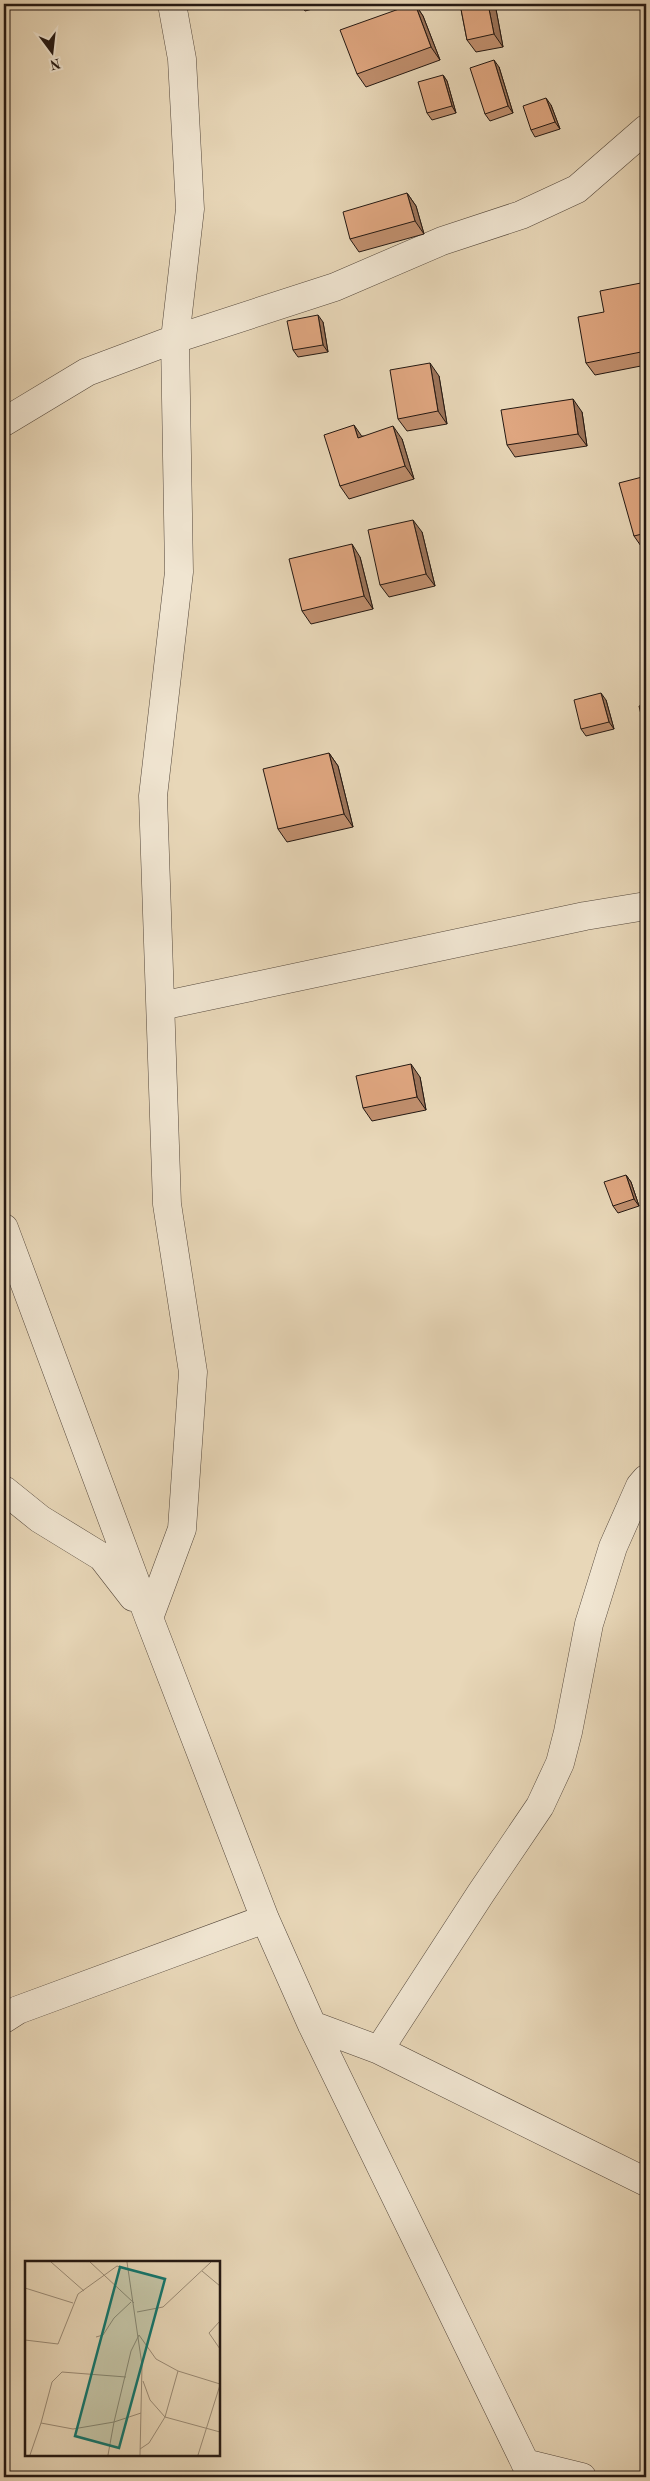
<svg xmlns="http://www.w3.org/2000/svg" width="650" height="2481" font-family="'Old Standard TT',serif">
	<rect width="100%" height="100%" fill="#e8d7b8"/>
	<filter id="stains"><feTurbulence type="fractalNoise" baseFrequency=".004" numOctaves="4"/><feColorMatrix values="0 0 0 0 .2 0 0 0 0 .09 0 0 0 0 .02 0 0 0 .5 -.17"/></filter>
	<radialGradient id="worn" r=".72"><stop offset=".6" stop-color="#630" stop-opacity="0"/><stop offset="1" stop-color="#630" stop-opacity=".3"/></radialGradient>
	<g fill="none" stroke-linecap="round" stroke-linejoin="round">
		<defs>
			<path id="minor" d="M172 4 182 59 190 209 175 339 335 287 442 241 521 215 577 189 646 129
				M4 422 87 372 175 339 179 572 153 796 167 1204 193 1372 182 1529 149 1618
				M161 1006 585 916 646 906
				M4 1228 149 1618 265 1919 312 2025 532 2477
				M4 1490 40 1519 102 1557 133 1597
				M4 2019 18 2010 265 1919
				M312 2025 379 2050 646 2182
				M379 2050 481 1893 540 1806 560 1763 568 1732 589 1624 613 1547 640 1486 646 1479
				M525 2463 582 2477"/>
		</defs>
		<use href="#minor" stroke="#55483c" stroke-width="29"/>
		<use href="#minor" stroke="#f0e5d1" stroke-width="28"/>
	</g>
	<path fill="#c08f6e" stroke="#241812" d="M300 4H331L305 11Z
		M415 4 423 16 440 60 366 87 357 74Z
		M460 4H495L503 47 476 52 467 40Z
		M499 67 513 113 490 121 485 114Z
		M443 75 447 81 456 113 432 120 427 113Z
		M551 105 560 129 535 137 531 130Z
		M407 193 416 206 424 234 359 252 350 239Z
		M646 282V365L595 375 586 363 604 312Z
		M323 322 328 352 298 357 293 350Z
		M439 376 447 424 407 431 398 419Z
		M582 412 587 446 515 457 507 445Z
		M362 436 402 439 414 479 349 499 340 486Z
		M646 476V548L643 549 634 536Z
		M422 532 435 586 389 597 380 585Z
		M360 557 373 609 311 624 302 611Z
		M606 700 614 729 586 736 581 729Z
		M329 753 338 766 353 827 287 842 278 829Z
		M420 1077 426 1110 372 1121 363 1108Z
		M626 1175 631 1182 639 1206 618 1213 613 1206Z"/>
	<path fill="#9c745a" stroke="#241812" d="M415 4 423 16 440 60 431 47Z
		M488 4H495L503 47 494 34Z
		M494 60 499 67 513 113 508 106Z
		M443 75 447 81 456 113 452 106Z
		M546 98 551 105 560 129 555 122Z
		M407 193 416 206 424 234 415 221Z
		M318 315 323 322 328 352 323 345Z
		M430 363 439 376 447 424 438 411Z
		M573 399 582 412 587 446 578 434Z
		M354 425 363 438H358Z
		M393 426 402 439 414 479 405 466Z
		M413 520 422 532 435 586 426 574Z
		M352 544 360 557 373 609 364 596Z
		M601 693 606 700 614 729 609 722Z
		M329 753 338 766 353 827 344 814Z
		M411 1064 420 1077 426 1110 417 1097Z
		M626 1175 631 1182 639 1206 634 1199Z"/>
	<path fill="#dfa680" stroke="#241812" d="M413 4H415L431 47 357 74 340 30Z
		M460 4H488L494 34 467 40Z
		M494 60 508 106 485 114 470 68Z
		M443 75 452 106 427 113 418 82Z
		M546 98 555 122 531 130 523 106Z
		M407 193 415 221 350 239 343 212Z
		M646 282V351L586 363 578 317 604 312 600 291Z
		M318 315 323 345 293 350 287 321Z
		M430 363 438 411 398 419 390 370Z
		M573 399 578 434 507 445 501 410Z
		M354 425 358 438 393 426 405 466 340 486 324 435Z
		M646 476V533L634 536 619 483Z
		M413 520 426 574 380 585 368 530Z
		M352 544 364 596 302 611 289 559Z
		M601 693 609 722 581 729 574 700Z
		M646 704V736L639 706Z
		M329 753 344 814 278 829 263 769Z
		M411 1064 417 1097 363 1108 356 1076Z
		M626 1175 634 1199 613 1206 604 1182Z"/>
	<g transform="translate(25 2261)">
		<rect width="195" height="195" fill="#e8d7b8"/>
		<path fill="none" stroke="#9a8b76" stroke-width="1" d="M26 1 59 30M65 1 109 42M102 1 117 104 115 194M177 10 195 25M0 27 48 42M112 51 138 46 186 1M195 60 184 72 195 88M71 76 78 74 89 57 106 41M0 79 33 83 53 33 92 5 104 9M118 120 125 139 140 156 195 171M116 152 89 161 106 90 114 74 131 98 153 110M16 162 27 121 37 111 101 116M115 188 124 182 140 156 153 110 195 123M5 194 16 162 48 168 89 161 83 194M173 194 195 124"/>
		<path fill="#0f766e" fill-opacity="0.15" stroke="#0f766e" stroke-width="2.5" d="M95 6 140 18 94 187 50 175Z"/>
		<rect width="195" height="195" fill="none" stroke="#241812" stroke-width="2.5"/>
	</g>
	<rect width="650" height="2481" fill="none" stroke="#e8d7b8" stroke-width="20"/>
	<rect x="5" y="5" width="640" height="2471" fill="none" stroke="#241812" stroke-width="2.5"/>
	<rect x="10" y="10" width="630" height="2461" fill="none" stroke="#241812"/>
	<g transform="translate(52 52) rotate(165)" stroke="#f0e5d1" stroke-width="4" paint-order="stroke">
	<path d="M0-4L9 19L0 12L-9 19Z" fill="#241812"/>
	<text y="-8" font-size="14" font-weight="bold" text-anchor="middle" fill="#241812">N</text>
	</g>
	<rect width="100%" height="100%" filter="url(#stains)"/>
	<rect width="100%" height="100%" fill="url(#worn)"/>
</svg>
